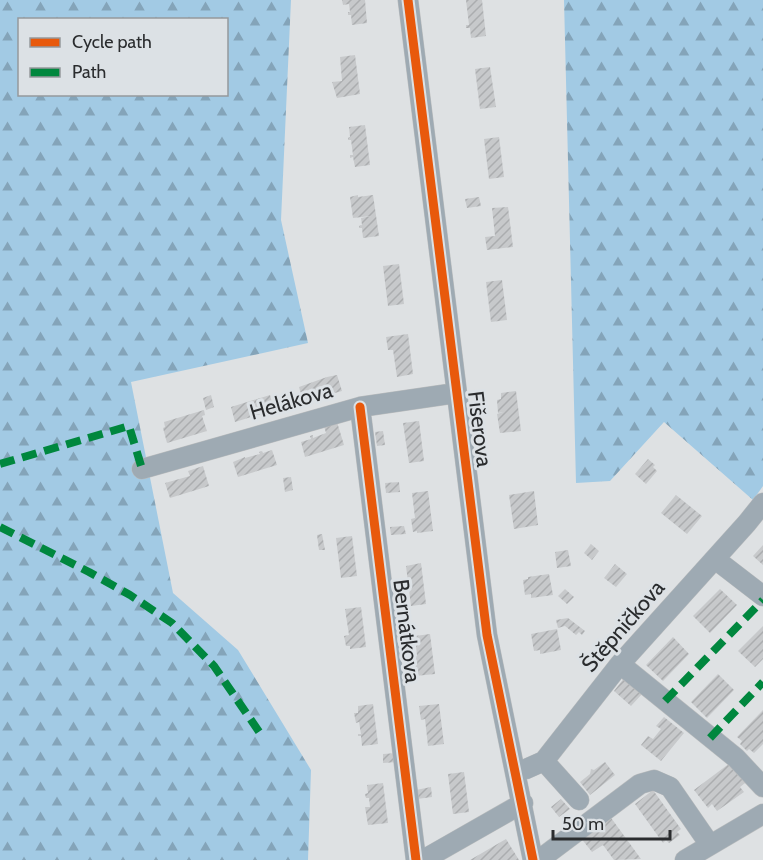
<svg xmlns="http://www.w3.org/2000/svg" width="763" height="860" font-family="Cabin,sans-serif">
	<defs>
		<pattern id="forest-firs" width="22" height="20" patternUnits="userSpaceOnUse" patternTransform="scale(1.5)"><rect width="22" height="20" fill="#a2cae4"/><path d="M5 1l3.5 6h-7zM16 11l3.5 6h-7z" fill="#84a4b9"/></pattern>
		<pattern id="building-hatch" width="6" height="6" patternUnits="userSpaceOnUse" patternTransform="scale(1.5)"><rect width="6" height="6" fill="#c7c9cb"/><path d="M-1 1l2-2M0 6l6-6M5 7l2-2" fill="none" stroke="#abadaf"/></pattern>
	</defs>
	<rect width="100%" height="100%" fill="#dee1e3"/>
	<path fill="url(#forest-firs)" fill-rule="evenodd" d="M0 0H291L281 220 308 343 131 382 173 593 238 650 311 770 308 860H0ZM20 20H226V94H20Z
		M564 0H763V486L753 500 664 422 610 481 576 483Z"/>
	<path fill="url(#building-hatch)" d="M342 0H365L367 23 352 25 351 15H348V12H350L349 4 343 5Z
		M466 0H482L486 36 471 38 470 28H466V25H469Z
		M355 55 360 94 337 98 332 82 342 81 340 57Z
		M490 67 496 107 480 109 475 69Z
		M365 125 370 165 355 167 353 157 350 158V155H353L351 140H348V138L350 137 349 127Z
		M499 137 504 177 489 179 484 139Z
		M358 195V197L373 195 379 236 363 238 362 228H359V226L362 225 361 218 371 216 353 218 350 197Z
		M479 197 481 206 467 208 465 199Z
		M508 207 513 247 487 250 485 237 495 236 492 208Z
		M399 264 404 304 388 306 383 266Z
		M502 280 507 320 491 322 486 282Z
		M408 334 413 374 397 377 393 350H388L386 337Z
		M337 375 342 391 303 402 299 387 327 377Z
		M516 391 521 431 500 433 497 414 503 412 498 413 497 400 501 399V393Z
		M211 395 214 407 206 410 203 398Z
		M270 395 274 410 235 422 231 407Z
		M204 410 205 415 202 416 207 431 167 443 163 428 165 427 164 422Z
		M419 421 424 461 409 463 403 423Z
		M337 422 344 445 305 457 301 442 311 439 310 436 313 435V438L326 433 323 423Z
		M383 431 385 445 377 446 375 432Z
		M272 450 277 465 238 477 233 462 245 457V458L260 454 259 452 262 451 263 453Z
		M648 459 655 465 653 467 657 471 646 484 635 474Z
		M203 466 209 486 170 498 165 483 190 476 188 471Z
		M291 477 293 490 285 492 283 478Z
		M399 482 400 492 386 493 385 483Z
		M428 491 433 531 417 533V531L413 532 411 519 415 518 412 493Z
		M534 491 538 525 514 529 509 495Z
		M676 495 702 516 687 534 661 513Z
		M404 526 406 534 391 535 390 527Z
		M322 534 325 550H319L317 535Z
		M352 536 357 576 341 578 336 538Z
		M591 544 599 551 592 560 584 553Z
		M763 545V565L753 556Z
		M568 550 571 566 557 568 555 552Z
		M421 563 426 604 411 606 406 566Z
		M615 564 627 574 616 587 604 578Z
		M549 574 553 595 531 598V594L525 595 523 580 528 579V577Z
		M565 589 574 597 567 604 558 596Z
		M720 589 737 605 710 633 693 616Z
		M361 607 366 647 350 649V646H346L344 636 349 635 345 609Z
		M568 618 585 631 582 635 579 632 576 635 565 626 558 628 556 620Z
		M763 626V659L755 667 738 651Z
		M557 629 561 650 540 654V650L534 651 531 634Z
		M430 634 435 674 415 676 413 657 417 656 415 636Z
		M673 637 689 654 663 681 646 665Z
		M718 674 734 690 707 718 691 702Z
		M624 678 642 694 631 706 614 691Z
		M373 704 378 744 362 746 361 736H358V734H361L359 722 356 723 354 713H358V706Z
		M439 704 444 744 428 746 425 719 421 720 419 706Z
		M763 710V744L754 753 749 749 747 751 740 744 742 741 737 737Z
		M664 717 684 733 661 761 641 745 648 736 653 739 661 729 656 726Z
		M397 753 398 762 383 763V754Z
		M734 760 749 780 740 787 744 792 717 811 712 804 708 808 694 790Z
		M605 762 615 775 590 795 580 782 590 774 591 769 594 770Z
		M464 772 469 812 453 814 448 774Z
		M383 783 388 823 368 825 365 807H370L369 798H366L365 794 368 793 367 785Z
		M431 787 432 797 417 799 416 790Z
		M653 790 681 829 677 832 680 835 669 843 666 840 663 843 635 804Z
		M561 799 570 809 559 817 551 807Z
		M609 815 641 859 614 860 603 845 592 852 580 837Z
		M506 839 519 860H470Z"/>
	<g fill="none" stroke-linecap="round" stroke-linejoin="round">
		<defs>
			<path id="minor" d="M408 0 487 635 533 860
				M360 407 416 860
				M142 469 360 407 456 393
				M715 559 763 596
				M620 664 736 758 763 787
				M544 761 579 800
				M515 771 526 769 544 761 620 664 747 523 763 503
				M423 860 523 803
				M539 860 640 784 654 780 670 787 710 845
				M685 860 763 814"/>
		</defs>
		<use href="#minor" stroke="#bbbdbe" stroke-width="21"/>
		<use href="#minor" stroke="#9eaab3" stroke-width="20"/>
		<path stroke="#00873e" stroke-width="8" stroke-dasharray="15 8" stroke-linecap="butt" d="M0 464 129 426 142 469
			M0 527 89 572 130 595 172 623 214 666 262 736
			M665 701 763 600
			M710 738 763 682"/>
		<defs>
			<path id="cycleway" d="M408 0 487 635 533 860
				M360 407 416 860"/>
		</defs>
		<use href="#cycleway" stroke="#dce1e5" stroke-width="13"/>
		<use href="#cycleway" stroke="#e8590c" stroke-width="9"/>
	</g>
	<g text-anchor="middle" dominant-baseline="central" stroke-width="6" stroke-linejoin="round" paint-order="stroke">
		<g font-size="22" fill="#2a2c2e" stroke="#dce1e5">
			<text transform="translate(291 401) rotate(-16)">Helákova</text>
			<text transform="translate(480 429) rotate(83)">Fišerova</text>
			<text transform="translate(623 626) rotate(-49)">Štěpničkova</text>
			<text transform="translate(407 631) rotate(83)">Bernátkova</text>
		</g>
	</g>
	<rect x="18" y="18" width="210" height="78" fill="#dce1e5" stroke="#95999c" stroke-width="1.5"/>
	<rect x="30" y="38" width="30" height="9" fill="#e8590c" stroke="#95999c" stroke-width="1.5"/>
	<text x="72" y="48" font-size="18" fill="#2a2c2e">Cycle path</text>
	<rect x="30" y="68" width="30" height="9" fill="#00873e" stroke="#95999c" stroke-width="1.5"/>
	<text x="72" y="78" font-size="18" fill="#2a2c2e">Path</text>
	<path d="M553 830v9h117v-9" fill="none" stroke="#2a2c2e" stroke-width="3"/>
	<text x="562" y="830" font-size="18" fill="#2a2c2e" stroke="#dce1e5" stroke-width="4.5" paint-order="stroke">50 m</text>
</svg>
